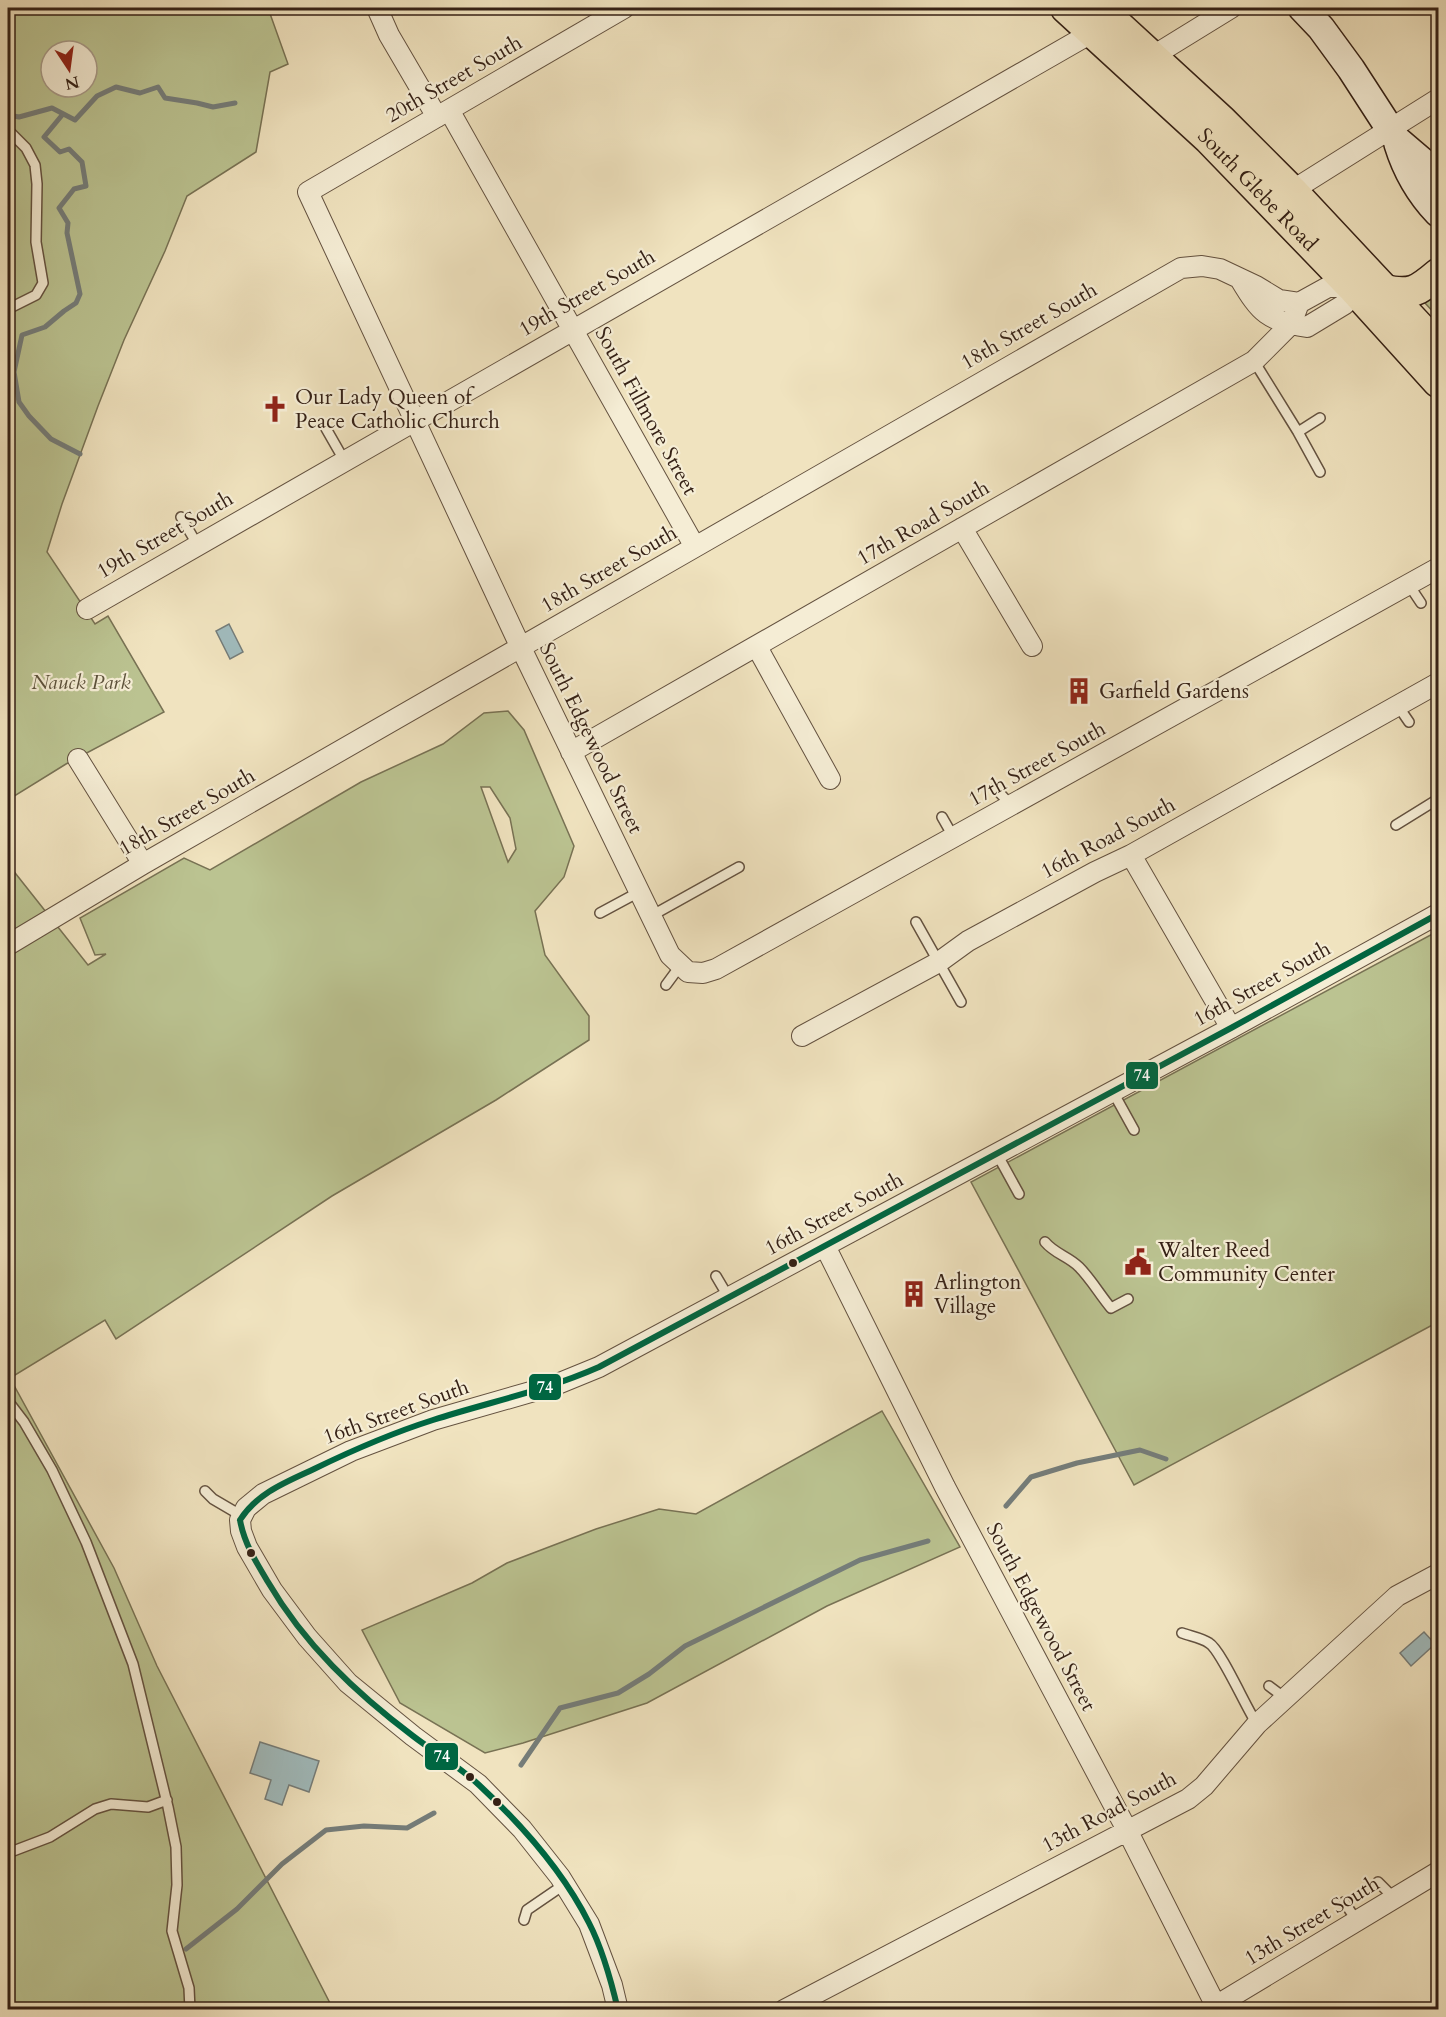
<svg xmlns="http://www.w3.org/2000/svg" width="1446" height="2017" font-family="Cardo,serif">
	<rect width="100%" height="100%" fill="#f0e3bf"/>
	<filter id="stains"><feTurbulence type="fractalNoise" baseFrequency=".00333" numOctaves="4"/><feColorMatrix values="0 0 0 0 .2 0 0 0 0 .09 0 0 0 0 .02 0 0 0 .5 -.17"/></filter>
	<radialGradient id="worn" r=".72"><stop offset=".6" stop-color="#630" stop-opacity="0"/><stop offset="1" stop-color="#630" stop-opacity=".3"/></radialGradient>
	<path fill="#bbc391" stroke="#787254" stroke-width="1.5" fill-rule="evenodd" d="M8 8H268L288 64 270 72 256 152 187 196 165 251 124 340 98 406 62 504 47 552 95 624 108 616 164 712 66 764 8 800ZM51 51H87V87H51Z
		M1438 293V317L1424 302Z
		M508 711 524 730 574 846 564 877 535 911 545 955 589 1016V1040L496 1100 332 1196 116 1339 105 1320 10 1378 114 1568 157 1666 333 2009H8V864L88 965 106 954 95 955 80 918 184 858 210 870 361 782 443 744 484 713ZM481 787H490L510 818 516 849 508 862Z
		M1438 931V1322L1134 1485 971 1182Z
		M882 1411 960 1547 827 1606 647 1703 523 1743 485 1753 400 1703 362 1630 472 1583 507 1563 596 1529 659 1509 696 1514Z"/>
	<path fill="#a0bbbd" stroke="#757d7a" stroke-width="1.5" d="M229 624 243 652 230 659 216 631Z
		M1424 1632 1435 1644 1411 1666 1400 1653Z
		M260 1742 319 1761 309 1792 289 1785 282 1805 265 1799 271 1780 250 1773Z"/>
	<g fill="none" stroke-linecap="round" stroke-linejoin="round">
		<path stroke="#757d7a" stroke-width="5" d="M63 114 44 137 60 152 69 149 82 162 86 186 74 189 59 208 68 223 67 233 80 294 76 303 64 311 45 327 22 335 14 372 19 402 29 416 51 439 80 454
			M8 115 19 117 52 108 75 120 97 96 116 87 140 93 158 87 165 98 197 103 213 107 235 103
			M1006 1506 1031 1477 1077 1463 1140 1450 1166 1459
			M521 1765 560 1708 618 1693 649 1674 685 1646 860 1560 928 1541
			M186 1949 237 1909 282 1864 326 1830 364 1826 407 1828 434 1813"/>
		<defs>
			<path id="lane" d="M8 130 26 148 35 165 37 184 36 242 43 283 36 295 8 309
				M1254 361 1298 432 1320 472
				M324 425 344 460
				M1298 432 1320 418
				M181 517 197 544
				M1409 585 1421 603
				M1398 706 1409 722
				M995 788 1012 806
				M942 817 954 838
				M1396 825 1438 799
				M600 913 639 892
				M651 916 739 867
				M916 922 961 1002
				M666 985 680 966
				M1113 1092 1134 1130
				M997 1154 1019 1194
				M1045 1242C1055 1254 1068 1256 1079 1267 1091 1279 1100 1295 1111 1308L1128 1299
				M716 1276 729 1298
				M8 1401 24 1422 52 1470 86 1542 133 1664 168 1807 176 1847 177 1885 172 1931 189 1988 190 2010
				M205 1491 213 1499 242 1516
				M1182 1633C1190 1636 1202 1638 1209 1643 1221 1650 1246 1708 1257 1724
				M1269 1686 1285 1698
				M8 1853 50 1837 95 1809 111 1804 148 1807 167 1800
				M1378 1882 1395 1899
				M1344 1902 1357 1921
				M524 1920 527 1910 565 1884"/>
			<path id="street" d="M377 8 389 35 437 117
				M624 8 308 192 521 648 670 955 688 972 703 973 716 969 1438 568
				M1146 65 1153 56 1231 8
				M449 110 695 547
				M1282 197 1438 99
				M962 528 1032 646
				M87 609 1093 32 1101 25
				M757 647 830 779
				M571 752 1254 361 1291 324 1299 303 1328 287H1352L1345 304 1307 327C1267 320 1261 314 1240 279
				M78 759 143 864
				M1131 855 1231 1028
				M8 945 143 864 1181 268 1202 266 1220 269 1256 286 1279 300 1299 303
				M802 1036 939 962 968 941 1095 872 1131 855 1438 683
				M825 1246 945 1487 1127 1830 1218 2010
				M618 2010 612 1985 589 1924 560 1877 522 1829 478 1784 413 1736 348 1683 307 1637 272 1590 247 1547 241 1531 240 1520 246 1508 263 1494 351 1451 433 1420 555 1385 599 1367 1231 1028 1438 914
				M784 2010 1188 1799 1204 1786 1257 1724 1397 1596 1438 1574
				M1209 2010 1438 1872"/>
			<path id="secondary" d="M1302 8 1321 28 1351 69 1397 140 1438 175
				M1398 144C1406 170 1419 193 1438 213"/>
			<g id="primary">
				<path id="s1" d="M1066 8 1209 139 1352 287 1438 382"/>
				<path d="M1099 8 1222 121 1292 191 1438 347"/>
				<path d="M1384 290C1411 296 1418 291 1438 274"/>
			</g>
		</defs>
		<use href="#lane" stroke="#645240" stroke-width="12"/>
		<use href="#street" stroke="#645240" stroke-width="22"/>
		<use href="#secondary" stroke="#352116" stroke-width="30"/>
		<use href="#primary" stroke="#352116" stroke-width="33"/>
		<use href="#lane" stroke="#f5edd5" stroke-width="9"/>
		<use href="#street" stroke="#f5edd5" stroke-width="20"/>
		<use href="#secondary" stroke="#f5edd5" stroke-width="27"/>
		<use href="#primary" stroke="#f0e3bf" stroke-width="30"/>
		<defs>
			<path id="bus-1" d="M240 1520C257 1493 286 1482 314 1469 353 1450 392 1433 433 1420 489 1402 545 1391 599 1367L1231 1028 1438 914
				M240 1520C244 1543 256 1562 268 1582 304 1644 356 1693 413 1736 435 1753 459 1766 479 1785 522 1825 563 1871 589 1923 603 1950 611 1980 618 2010"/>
		</defs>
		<use href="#bus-1" stroke="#f5edd5" stroke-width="10"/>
		<use href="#bus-1" stroke="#006641" stroke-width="6"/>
	</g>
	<defs>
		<symbol id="church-bare" viewBox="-9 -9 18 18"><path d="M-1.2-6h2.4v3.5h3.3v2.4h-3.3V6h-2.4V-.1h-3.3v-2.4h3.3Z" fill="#8f2418" stroke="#f5edd5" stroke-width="2.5" paint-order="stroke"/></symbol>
		<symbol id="building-bare" viewBox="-9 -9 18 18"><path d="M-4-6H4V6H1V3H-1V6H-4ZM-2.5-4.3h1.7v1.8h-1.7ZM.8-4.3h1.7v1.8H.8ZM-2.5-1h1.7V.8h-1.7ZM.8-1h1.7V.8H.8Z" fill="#8f2418" stroke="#f5edd5" stroke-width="2.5" paint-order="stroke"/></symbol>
		<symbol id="civic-bare" viewBox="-9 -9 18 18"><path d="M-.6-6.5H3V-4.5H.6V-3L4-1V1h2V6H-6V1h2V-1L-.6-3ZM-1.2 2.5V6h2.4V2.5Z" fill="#8f2418" stroke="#f5edd5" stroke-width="2.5" paint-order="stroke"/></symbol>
	</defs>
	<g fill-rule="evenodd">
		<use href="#church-bare" x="256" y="390" width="38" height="38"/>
		<use href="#building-bare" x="1060" y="672" width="38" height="38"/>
		<use href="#civic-bare" x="1119" y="1243" width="38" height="38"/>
		<use href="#building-bare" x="895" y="1275" width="38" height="38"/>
	</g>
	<g fill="#352116" stroke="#f5edd5" stroke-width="2">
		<circle cx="793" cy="1263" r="5"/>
		<circle cx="251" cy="1553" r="5"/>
		<circle cx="470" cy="1777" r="5"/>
		<circle cx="497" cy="1802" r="5"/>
	</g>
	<g text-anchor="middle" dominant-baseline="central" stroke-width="4.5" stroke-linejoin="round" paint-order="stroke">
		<g font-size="21" fill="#352116" stroke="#f5edd5">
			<text transform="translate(454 79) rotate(-30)">20th Street South</text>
			<text stroke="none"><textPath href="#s1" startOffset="264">South Glebe Road</textPath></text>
			<text transform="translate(587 293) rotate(-30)">19th Street South</text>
			<text transform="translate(1029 326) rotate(-30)">18th Street South</text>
			<text transform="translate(646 411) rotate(61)">South Fillmore Street</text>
			<text transform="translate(923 523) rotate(-30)">17th Road South</text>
			<text transform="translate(165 535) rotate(-30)">19th Street South</text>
			<text transform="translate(609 569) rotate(-30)">18th Street South</text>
			<text transform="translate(591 738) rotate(64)">South Edgewood Street</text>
			<text transform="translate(1037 764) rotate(-29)">17th Street South</text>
			<text transform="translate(187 812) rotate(-30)">18th Street South</text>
			<text transform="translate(1108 838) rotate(-28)">16th Road South</text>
			<text transform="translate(1262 984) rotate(-29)">16th Street South</text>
			<text transform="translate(834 1214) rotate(-28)">16th Street South</text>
			<text transform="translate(396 1412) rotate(-20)">16th Street South</text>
			<text transform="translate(1041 1617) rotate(62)">South Edgewood Street</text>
			<text transform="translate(1109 1812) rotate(-28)">13th Road South</text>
			<text transform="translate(1312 1921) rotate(-31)">13th Street South</text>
		</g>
		<g font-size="21" fill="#352116" stroke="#f5edd5" text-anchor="start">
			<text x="295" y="397">Our Lady Queen of<tspan x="295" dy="24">Peace Catholic Church</tspan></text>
			<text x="1099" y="691">Garfield Gardens</text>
			<text x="1158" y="1250">Walter Reed<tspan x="1158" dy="24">Community Center</tspan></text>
			<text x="934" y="1282">Arlington<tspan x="934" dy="24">Village</tspan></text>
		</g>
		<g font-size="21" font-style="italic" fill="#5d523b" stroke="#f5edd5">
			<text x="81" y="682">Nauck Park</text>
		</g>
	</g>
	<g stroke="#f5edd5" stroke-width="2">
		<rect x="1125" y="1061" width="34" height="29" rx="6" fill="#006641"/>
		<rect x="528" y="1373" width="34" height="28" rx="6" fill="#006641"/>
		<rect x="424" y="1742" width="35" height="29" rx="6" fill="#006641"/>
	</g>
	<g font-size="16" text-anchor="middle" font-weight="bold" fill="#fff">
		<text x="1142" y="1081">74</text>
		<text x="545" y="1393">74</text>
		<text x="442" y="1762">74</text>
	</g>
	<rect width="1446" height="2017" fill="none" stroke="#f0e3bf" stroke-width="30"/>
	<rect x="9" y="9" width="1428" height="1999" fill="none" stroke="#352116" stroke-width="3"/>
	<rect x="15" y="15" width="1416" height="1987" fill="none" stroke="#352116" stroke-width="1.5"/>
	<g transform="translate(69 69) rotate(167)"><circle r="28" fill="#f5edd5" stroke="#a89b89" stroke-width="1.5"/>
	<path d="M0-4.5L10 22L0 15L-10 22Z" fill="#8f2418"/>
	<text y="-9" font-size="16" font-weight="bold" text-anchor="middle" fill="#352116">N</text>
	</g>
	<rect width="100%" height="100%" filter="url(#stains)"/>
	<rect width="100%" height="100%" fill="url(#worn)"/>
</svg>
